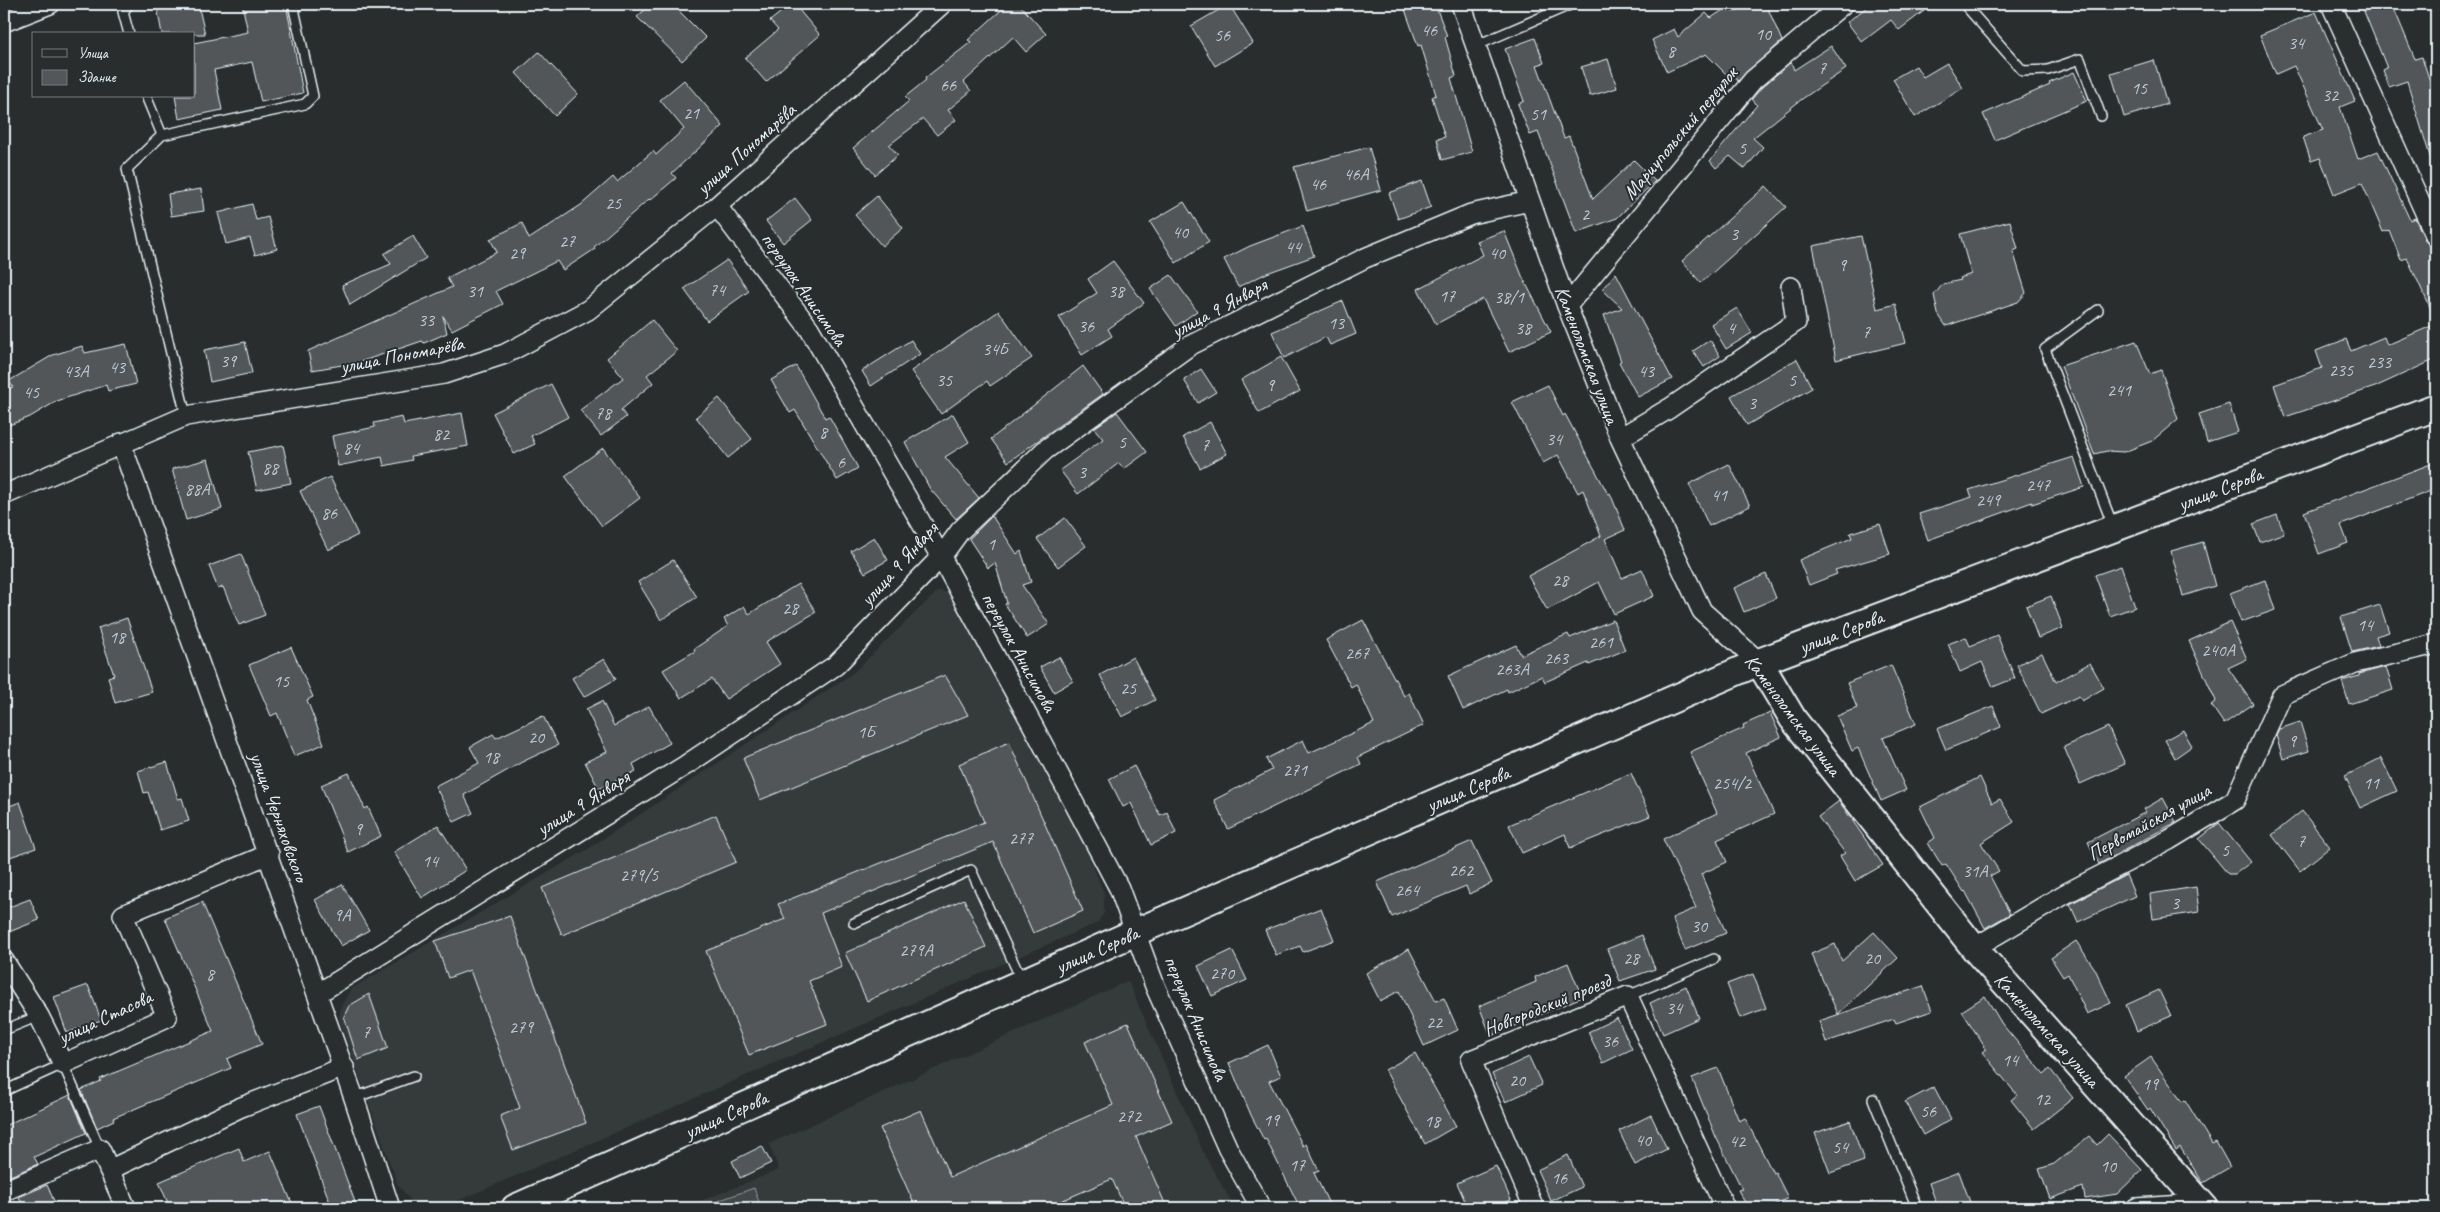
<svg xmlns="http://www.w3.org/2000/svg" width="2440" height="1212" font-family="Caveat,sans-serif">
	<rect width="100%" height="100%" fill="#2a2d2e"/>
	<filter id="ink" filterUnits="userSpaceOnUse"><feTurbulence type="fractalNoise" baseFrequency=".02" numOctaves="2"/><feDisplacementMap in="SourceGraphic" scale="10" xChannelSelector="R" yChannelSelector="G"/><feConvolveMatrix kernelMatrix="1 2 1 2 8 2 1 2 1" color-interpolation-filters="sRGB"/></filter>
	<g filter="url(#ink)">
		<path fill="#363a3b" d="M938 591 952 593 1083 842 1104 893V913L1097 923 446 1206 416 1207 398 1185 339 1019 341 1006 351 989 588 849 853 673Z
			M1128 981 1206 1158 1235 1208H683L779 1170 769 1144Z"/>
		<path fill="#424648" stroke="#959ca0" d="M754 1188 761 1208H710L709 1204Z"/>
		<path fill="#535759" stroke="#e8f1f8" d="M172 4H198L205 34H162L157 7Z
			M242 4H286L303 93 261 102 252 62 214 70 222 110 179 119 175 96H194V43L248 32Z
			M651 4H672L706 38 682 61 637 17Z
			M791 4H794L820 35 766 82 745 58 778 30 770 21Z
			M1008 4H1019L1046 34 1026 52 1013 37 964 82 971 91 948 110 956 120 937 135 923 119 889 145 898 155 875 175 853 148 909 101 905 97 926 80 925 78 971 42 968 40Z
			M1229 4 1253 43 1215 66 1191 26Z
			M1403 4H1435L1447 36 1445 37 1456 76 1451 78 1472 152 1442 160 1437 139 1445 137 1432 97 1436 95 1421 45 1418 46Z
			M1753 4H1766L1782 41 1738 81 1734 76 1731 79 1706 54 1667 72 1652 40 1674 29 1678 37 1706 13 1711 18 1729 6 1733 12Z
			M1871 4H1933L1899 30 1891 20 1862 42 1847 22Z
			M2377 4H2392L2415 59 2422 57 2436 100V162L2432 163 2407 81 2389 87 2383 70 2387 68 2363 9Z
			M2316 12 2355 101 2340 107 2358 159 2378 151 2410 220 2415 218 2426 242 2430 246 2436 248V320L2407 258 2401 260 2389 230 2383 232 2362 183 2334 194 2320 158 2311 161 2303 137 2323 130 2294 66 2276 74 2260 35Z
			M1535 38 1544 63 1537 65 1564 138 1569 136 1593 199 1634 160 1655 181 1617 218 1576 233 1538 132 1530 135 1518 104 1524 101 1505 49Z
			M1831 46 1846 69 1802 99 1753 138 1763 147 1745 169 1730 156 1716 168 1710 161 1757 105 1752 99 1761 88 1791 62 1794 70Z
			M539 52 578 94 555 116 516 73Z
			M1608 59 1617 88 1590 96 1581 67Z
			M2154 60 2167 104 2124 117 2111 73Z
			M1947 63 1963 88 1915 117 1893 79 1916 66 1923 77Z
			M2074 72 2087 101 1995 140 1983 114 2050 85 2049 83Z
			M684 80 723 126 672 173 676 178 650 200 649 199 594 247 595 249 563 270 557 261 496 291 503 304 452 330 443 316 447 333 424 343 422 341 360 362 312 370 308 351 452 287 447 278 497 252 490 239 522 223 529 239 581 205 613 177 617 182 653 151 656 155 684 129 660 100Z
			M1369 147 1381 190 1307 211 1294 167Z
			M1422 181 1431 207 1398 219 1389 193Z
			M1766 186 1786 207 1701 283 1682 261Z
			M201 189 204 211 171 216 168 194Z
			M877 196 903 228 882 246 855 215Z
			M795 198 812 220 783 243 766 221Z
			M1184 202 1209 242 1176 263 1150 222Z
			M252 204 256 220 268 217 277 249 255 255 250 238 226 244 218 213Z
			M2010 221 2018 249 2013 251 2026 293 2018 302 1946 326 1938 314 1934 295 1943 284 1961 280 1960 278 1971 274 1960 234Z
			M1303 226 1314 256 1267 273 1238 287 1224 259 1250 246Z
			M1504 231 1523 278 1551 332 1509 352 1483 299 1436 324 1418 289 1483 255 1477 241Z
			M413 236 426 258 350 305 342 285 391 264 384 254Z
			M1861 236 1877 309 1896 304 1906 343 1836 360 1813 246Z
			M727 260 749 291 707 321 684 289Z
			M1113 261 1144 303 1108 329 1112 336 1082 355 1059 317 1097 293 1088 279Z
			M1616 273 1672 379 1638 397 1619 362 1621 361 1604 315 1622 308 1602 289Z
			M1171 275 1197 311 1176 326 1150 289Z
			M1343 301 1356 334 1330 345 1326 337 1284 358 1272 332Z
			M1737 308 1752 333 1726 349 1711 324Z
			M999 311 1032 358 990 386 987 381 941 414 911 371Z
			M652 320 677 351 647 375 653 383 621 410 626 417 601 436 580 410 623 378 607 358Z
			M2436 324V359L2375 387 2285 417 2274 385 2322 368 2316 351 2346 339 2351 351 2384 337 2387 345Z
			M911 340 920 354 871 386 862 371Z
			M1710 340 1720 356 1704 367 1693 351Z
			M2136 341 2150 374 2161 370 2178 419 2152 441 2124 452 2107 451 2094 454 2061 366Z
			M245 342 252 373 210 382 204 350Z
			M126 344 136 384 108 391 106 385 57 401 30 417 4 427V390L13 387 9 381 53 355 82 346 85 353Z
			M1281 357 1300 391 1259 413 1241 380Z
			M1797 359 1812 388 1747 425 1731 396Z
			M796 366 825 418 829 416 858 468 837 480 795 410 790 413 771 380Z
			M1083 366 1103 394 1008 462 991 439Z
			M1201 369 1216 392 1198 403 1184 380Z
			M551 384 568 417 531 436 535 444 514 454 493 413Z
			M1548 385 1563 416 1565 414 1608 494 1610 493 1625 530 1605 539 1622 578 1642 569 1654 596 1614 614 1599 582 1547 610 1528 576 1601 536 1583 490 1578 493 1558 455 1543 463 1512 402Z
			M719 398 752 439 728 458 696 417Z
			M2229 404 2238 432 2207 442 2199 414Z
			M1117 412 1147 452 1124 469 1119 463 1078 494 1060 470 1103 439 1094 428Z
			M462 413 468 446 411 456 412 460 384 466 382 457 338 466 332 436 375 427 374 423 402 417 404 424Z
			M953 414 969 442 945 457 979 498 956 519 930 489 905 442Z
			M1210 422 1227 454 1200 468 1183 437Z
			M283 445 291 483 257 490 248 452Z
			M603 448 640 498 602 526 565 476Z
			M2074 457 2084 487 2032 504V502L1928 540 1919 514 1972 497 1969 490Z
			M208 459 222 509 186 520 172 469Z
			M2436 462V489L2341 525 2348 543 2319 554 2304 512Z
			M1729 464 1750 506 1709 526 1689 484Z
			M330 477 358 535 328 550 300 491Z
			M2277 515 2284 533 2260 542 2253 524Z
			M992 516 1017 554 1021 551 1031 582 1022 585 1049 624 1027 638 1005 604 1007 603 995 563 988 568 969 539Z
			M1065 518 1086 546 1058 567 1037 539Z
			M1880 524 1890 554 1835 570 1837 574 1809 585 1799 560 1852 538 1850 533Z
			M874 537 888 560 865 573 851 551Z
			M2203 542 2215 586 2183 596 2171 551Z
			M241 554 265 615 239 625 223 587 218 589 209 566Z
			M673 560 697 597 661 620 638 582Z
			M2121 566 2135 607 2110 616 2095 575Z
			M1766 574 1776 598 1744 612 1734 588Z
			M2265 580 2275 610 2241 622 2230 593Z
			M798 584 816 612 766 642 780 664 726 699 712 679 681 698 663 670 695 651 694 649 728 626 724 619 744 606 749 614Z
			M2051 596 2063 628 2038 638 2026 606Z
			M2380 605 2389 632 2376 636 2379 646 2352 652 2341 617Z
			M127 618 152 692 115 703 108 677 114 675 98 628Z
			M1363 620 1404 696 1409 693 1424 725 1358 757 1361 764 1228 829 1214 800 1272 770 1266 759 1303 740 1309 753 1374 723 1356 684 1351 687 1326 640Z
			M1613 620 1625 650 1589 665 1588 663 1545 682 1542 676 1508 692 1507 689 1463 710 1448 676 1516 645 1521 655 1568 634 1570 638Z
			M2230 622 2247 659 2228 668 2253 704 2224 724 2211 705 2216 701 2189 641Z
			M1997 635 2015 678 1993 687 1982 662 1960 672 1948 644 1966 637 1970 646Z
			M291 647 313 697 307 700 324 744 294 756 277 713 271 716 249 665Z
			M2042 653 2056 682 2090 663 2104 688 2082 701 2079 696 2041 714 2017 665Z
			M1059 657 1073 681 1054 692 1040 667Z
			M1133 657 1155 700 1122 717 1100 675Z
			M604 659 616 679 584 697 572 678Z
			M1891 665 1916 724 1883 738 1906 790 1881 801 1858 748 1852 751 1837 716 1857 708 1847 683Z
			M2386 667 2393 690 2349 704 2342 681 2359 676V674Z
			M945 675 968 715 760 800 743 758Z
			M602 701 614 726 649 706 670 743 633 764 636 771 599 789 585 762 607 752 586 709Z
			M1993 706 2001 727 1946 750 1937 729Z
			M1770 713 1781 737 1746 753 1774 814 1717 840 1727 862 1701 874 1726 933 1685 950 1672 918 1696 908 1663 839 1717 813 1690 752 1744 728 1743 725Z
			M543 716 558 745 522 762 464 795 473 813 454 822 435 786 479 763 470 747 493 734 496 738Z
			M2300 722 2309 751 2283 759 2276 735 2279 729Z
			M2108 727 2125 764 2080 784 2064 747Z
			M2183 730 2192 746 2175 758 2165 740Z
			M1009 742 1083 911 1033 933 993 842 821 913 842 967 809 981 827 1024 749 1055 706 951 785 919 778 904 984 822 959 764Z
			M2381 758 2397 791 2360 808 2345 776Z
			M167 762 178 799 182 798 189 821 160 830 148 792 144 793 138 771Z
			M1134 766 1160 815 1167 812 1176 833 1151 845 1131 803 1123 807 1109 779Z
			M349 773 365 809 368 807 381 836 348 852 321 785Z
			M1631 773 1650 816 1570 848 1565 834 1522 853 1509 825Z
			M1980 777 1992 803 2000 799 2014 822 1981 843 1999 871 1990 876 2010 914 1985 928 1965 891 1964 892 1946 864 1942 866 1928 843 1935 838 1920 807Z
			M2163 798 2176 822 2099 864 2088 842 2146 812 2144 809Z
			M1839 801 1883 865 1855 881 1840 856 1845 853 1818 817Z
			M20 802 36 848 4 859V808Z
			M2302 811 2330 847 2300 871 2272 835Z
			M716 815 736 862 562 935 542 888Z
			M2219 823 2251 862 2235 874H2228L2199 839Z
			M438 825 466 870 422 898 394 852Z
			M1472 841 1492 883 1469 894 1466 886 1392 917 1377 882Z
			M2126 875 2135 896 2078 922 2070 904Z
			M342 884 369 930 341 946 315 900Z
			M2196 887 2199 912 2153 919 2150 894Z
			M30 899 39 920 4 934V909Z
			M964 899 986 947 867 1001 845 953Z
			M202 902 262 1044 227 1059 231 1068 113 1118 114 1120 97 1128 81 1090 101 1081 100 1079 213 1031 165 918Z
			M1321 908 1334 940 1303 952 1300 946 1276 955 1265 930Z
			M510 916 586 1123 513 1150 500 1116 520 1108 470 970 448 978 435 941Z
			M1874 932 1898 958 1838 1014 1811 954 1835 944 1842 961Z
			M1642 935 1655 969 1620 981 1607 949Z
			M2076 941 2095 969 2111 1003 2087 1014 2068 974 2063 977 2051 958Z
			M1409 949 1436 1001 1444 998 1458 1030 1424 1046 1399 991 1380 1001 1366 973Z
			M1232 950 1247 980 1212 996 1198 966Z
			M1568 963 1582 997 1491 1036 1479 1006 1536 982 1535 977Z
			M1753 974 1766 1008 1740 1018 1727 984Z
			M88 985 101 1020 67 1033 54 997Z
			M1686 986 1699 1018 1663 1034 1650 1003Z
			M1923 986 1932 1011 1896 1023 1894 1019 1826 1042 1819 1021Z
			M2159 990 2171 1016 2137 1031 2126 1005Z
			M369 994 388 1048 358 1060 344 1016 349 1006Z
			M1985 996 2002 1024 2044 1074 2050 1069 2073 1098 2034 1129 2011 1100 2017 1095 1982 1052 1986 1049 1962 1011Z
			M1617 1018 1632 1049 1603 1063 1588 1032Z
			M1128 1023 1172 1121 1136 1137 1167 1208H1125L1112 1179 1045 1208H916L880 1128 921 1110 950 1177 1113 1105 1085 1042Z
			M1268 1045 1281 1076 1269 1081 1303 1146 1306 1144 1319 1171 1314 1173 1331 1208H1300L1266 1139 1264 1140 1251 1115 1229 1063Z
			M1415 1053 1456 1126 1425 1144 1385 1070Z
			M1529 1057 1542 1085 1505 1102 1492 1074Z
			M2151 1057 2182 1102 2185 1100 2212 1144 2216 1142 2230 1167 2203 1183 2180 1147 2176 1150 2150 1108 2148 1110 2124 1076Z
			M1718 1068 1739 1121 1745 1118 1773 1173 1775 1172 1788 1198 1769 1208H1748L1738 1190 1742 1189 1716 1137 1692 1078Z
			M1934 1087 1951 1119 1923 1135 1905 1102Z
			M70 1095 86 1133 34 1157 38 1164 10 1176 4 1163V1126Z
			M319 1106 355 1202 338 1208H332L297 1114Z
			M1651 1115 1667 1149 1635 1165 1619 1131Z
			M1850 1121 1864 1161 1830 1173 1815 1133Z
			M2108 1134 2142 1170 2117 1194 2085 1199 2083 1187 2050 1199 2039 1169 2054 1164 2089 1136 2097 1145Z
			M762 1146 771 1163 740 1178 732 1161Z
			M239 1148 244 1162 270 1151 294 1208H170L159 1182Z
			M1568 1155 1582 1187 1551 1201 1537 1170Z
			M1496 1166 1511 1200 1494 1208H1468L1457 1183Z
			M1959 1172 1970 1202 1954 1208H1938L1929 1183Z
			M47 1185 55 1203 42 1208H24L19 1197Z"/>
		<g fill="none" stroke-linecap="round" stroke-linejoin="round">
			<defs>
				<path id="lane" d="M129 4 123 12 129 34
					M1964 4 2023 71 2048 70 2080 59 2101 116
					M1475 46 1572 4
					M146 96 162 135
					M2098 310 2045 349 2113 526
					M186 416 127 169 162 135 305 104 313 96 293 4
					M854 923 971 870 1022 981
					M1628 996 1714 959
					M4 1030 39 1016
					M4 1091 63 1064 100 1149
					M354 1098 414 1076
					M1873 1099 1917 1208"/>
				<path id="street" d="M1461 4 1567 306 1620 438 1702 611 1759 662
					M2331 4 2436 237
					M4 22 50 4
					M717 206 809 328 941 557 1032 724 1119 888 1155 986 1228 1149 1261 1208
					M1567 306 1753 80 1843 4
					M1620 438 1670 408 1796 322 1791 287
					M121 443 354 1098 390 1208
					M4 495 186 416 444 374 505 354 588 310 717 206 942 4
					M1974 948 2065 894 2169 840 2235 800 2282 695 2355 663 2436 644
					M4 961 39 1016 63 1064 167 1017 123 915 269 854
					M317 994 686 765 836 665 941 557 960 531 1045 450 1189 346 1365 258 1471 214 1530 201
					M109 1170 239 1108 344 1067
					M4 1191 100 1149 126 1208
					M1534 1208 1471 1060 1628 996 1725 1208
					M2136 1208 2201 1204"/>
				<path id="secondary" d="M1759 662 1793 719 1974 948 2205 1208
					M515 1208 1136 932 1759 662 2436 407"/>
			</defs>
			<use href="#lane" stroke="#e8f1f8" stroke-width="12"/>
			<use href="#street" stroke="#e8f1f8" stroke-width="22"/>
			<use href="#secondary" stroke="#e8f1f8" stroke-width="30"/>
			<use href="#lane" stroke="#2a2d2e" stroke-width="9"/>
			<use href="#street" stroke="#2a2d2e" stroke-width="19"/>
			<use href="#secondary" stroke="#2a2d2e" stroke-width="26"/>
		</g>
	</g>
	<g text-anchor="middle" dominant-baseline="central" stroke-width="4" stroke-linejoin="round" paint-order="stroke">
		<g font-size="18" fill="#c3cad0">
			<text x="1429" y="30">46</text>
			<text x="1763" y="34">10</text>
			<text x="1222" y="35">56</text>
			<text x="2296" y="43">34</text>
			<text x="1671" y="51">8</text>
			<text x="1822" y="68">7</text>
			<text x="948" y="85">66</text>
			<text x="2139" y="88">15</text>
			<text x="2330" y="95">32</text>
			<text x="691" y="113">21</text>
			<text x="1538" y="114">51</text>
			<text x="1742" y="148">5</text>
			<text x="1356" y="174">46А</text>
			<text x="1318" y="184">46</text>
			<text x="613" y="203">25</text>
			<text x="1585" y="214">2</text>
			<text x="1180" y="232">40</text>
			<text x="1734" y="234">3</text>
			<text x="567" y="241">27</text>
			<text x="1293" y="247">44</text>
			<text x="517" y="253">29</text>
			<text x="1497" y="253">40</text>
			<text x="1842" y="265">9</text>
			<text x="717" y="290">74</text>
			<text x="475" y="291">31</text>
			<text x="1116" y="291">38</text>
			<text x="1447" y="296">17</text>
			<text x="1509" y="297">38/1</text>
			<text x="426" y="320">33</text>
			<text x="1336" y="323">13</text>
			<text x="1086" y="326">36</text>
			<text x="1523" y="328">38</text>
			<text x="1731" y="328">4</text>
			<text x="1866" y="332">7</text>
			<text x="995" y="349">34Б</text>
			<text x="228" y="361">39</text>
			<text x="2379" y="362">233</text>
			<text x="117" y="367">43</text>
			<text x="2341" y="370">235</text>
			<text x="76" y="371">43А</text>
			<text x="1646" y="371">43</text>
			<text x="944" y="380">35</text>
			<text x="1792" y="380">5</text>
			<text x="1270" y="385">9</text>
			<text x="2119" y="390">241</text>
			<text x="31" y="392">45</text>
			<text x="1752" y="403">3</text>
			<text x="603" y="413">78</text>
			<text x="823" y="432">8</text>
			<text x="441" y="434">82</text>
			<text x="1554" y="439">34</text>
			<text x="1122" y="442">5</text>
			<text x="1205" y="445">7</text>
			<text x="351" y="448">84</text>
			<text x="841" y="462">6</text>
			<text x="270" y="468">88</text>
			<text x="1082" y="472">3</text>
			<text x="2038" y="485">247</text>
			<text x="197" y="489">88А</text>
			<text x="1719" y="495">41</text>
			<text x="1988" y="500">249</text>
			<text x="329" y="513">86</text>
			<text x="991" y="544">1</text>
			<text x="1560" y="580">28</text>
			<text x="790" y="608">28</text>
			<text x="2365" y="625">14</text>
			<text x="117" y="637">18</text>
			<text x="1601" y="642">261</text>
			<text x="2218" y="650">240А</text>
			<text x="1357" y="653">267</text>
			<text x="1556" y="658">263</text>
			<text x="1512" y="669">263А</text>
			<text x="281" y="681">15</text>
			<text x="1128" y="688">25</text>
			<text x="866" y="732">1Б</text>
			<text x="536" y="737">20</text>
			<text x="2292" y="741">9</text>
			<text x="491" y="757">18</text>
			<text x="1295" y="770">271</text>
			<text x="1732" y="783">254/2</text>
			<text x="2371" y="783">11</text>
			<text x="358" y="829">9</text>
			<text x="1021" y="838">277</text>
			<text x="2301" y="841">7</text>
			<text x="2225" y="850">5</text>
			<text x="430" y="861">14</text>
			<text x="1461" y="870">262</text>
			<text x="1975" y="871">31А</text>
			<text x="639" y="875">279/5</text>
			<text x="1407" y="890">264</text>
			<text x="2175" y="903">3</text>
			<text x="342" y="915">9А</text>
			<text x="1699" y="926">30</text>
			<text x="916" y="950">279А</text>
			<text x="1631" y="958">28</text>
			<text x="1872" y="958">20</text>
			<text x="1222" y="973">270</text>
			<text x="210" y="974">8</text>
			<text x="1674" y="1008">34</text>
			<text x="1434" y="1022">22</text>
			<text x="521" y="1027">279</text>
			<text x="366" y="1032">7</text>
			<text x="1610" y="1041">36</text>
			<text x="2010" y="1060">14</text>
			<text x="1517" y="1080">20</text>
			<text x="2150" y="1084">19</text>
			<text x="2042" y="1099">12</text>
			<text x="1928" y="1111">56</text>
			<text x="1129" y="1116">272</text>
			<text x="1271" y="1120">19</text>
			<text x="1432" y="1121">18</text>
			<text x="1643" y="1140">40</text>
			<text x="1737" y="1141">42</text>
			<text x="1840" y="1147">54</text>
			<text x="1297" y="1165">17</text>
			<text x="2108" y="1166">10</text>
			<text x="1559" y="1178">16</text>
		</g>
		<g font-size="20" fill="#e8f1f8" stroke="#2a2d2e">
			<text transform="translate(1680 133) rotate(-50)">Мариупольский переулок</text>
			<text transform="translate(746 149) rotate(-42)">улица Пономарёва</text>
			<text transform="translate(804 289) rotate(55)">переулок Анисимова</text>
			<text transform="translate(1219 308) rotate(-28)">улица 9 Января</text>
			<text transform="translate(402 355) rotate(-11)">улица Пономарёва</text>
			<text transform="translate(1587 355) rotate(69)">Каменоломская улица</text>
			<text transform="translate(2220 489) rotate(-21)">улица Серова</text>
			<text transform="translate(899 564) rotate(-48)">улица 9 Января</text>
			<text transform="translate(1841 632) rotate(-21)">улица Серова</text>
			<text transform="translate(1019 652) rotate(61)">переулок Анисимова</text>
			<text transform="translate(1793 715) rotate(53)">Каменоломская улица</text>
			<text transform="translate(1468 789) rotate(-23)">улица Серова</text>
			<text transform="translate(583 803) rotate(-32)">улица 9 Января</text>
			<text transform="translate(279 817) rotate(70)">улица Черняховского</text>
			<text transform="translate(2149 822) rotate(-29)">Первомайская улица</text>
			<text transform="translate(1097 950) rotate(-24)">улица Серова</text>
			<text transform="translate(1547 1005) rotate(-22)">Новгородский проезд</text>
			<text transform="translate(105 1017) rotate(-25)">улица Стасова</text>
			<text transform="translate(1196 1018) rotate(67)">переулок Анисимова</text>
			<text transform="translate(2047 1030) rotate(48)">Каменоломская улица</text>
			<text transform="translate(726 1115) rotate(-24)">улица Серова</text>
		</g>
	</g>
	<rect width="2440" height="1212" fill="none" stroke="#2a2d2e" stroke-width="20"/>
	<rect x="10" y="10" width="2420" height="1192" fill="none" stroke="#e8f1f8" stroke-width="2" filter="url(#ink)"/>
	<rect x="32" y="32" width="162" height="65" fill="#2a2d2e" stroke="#767b7f"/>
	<rect x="42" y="49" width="25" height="8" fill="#2a2d2e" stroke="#767b7f"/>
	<text x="78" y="58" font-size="15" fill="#e8f1f8">Улица</text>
	<rect x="42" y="70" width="25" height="15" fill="#535759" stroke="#767b7f"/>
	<text x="78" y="82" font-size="15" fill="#e8f1f8">Здание</text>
</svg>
